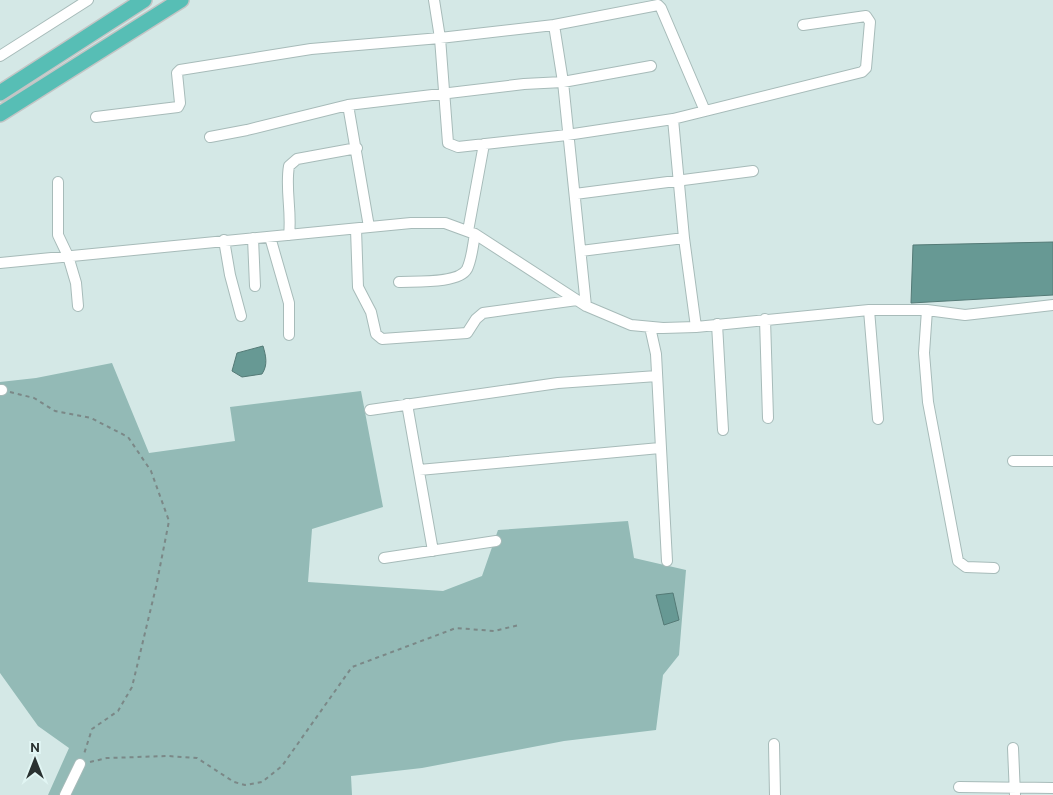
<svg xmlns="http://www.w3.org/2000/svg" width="1053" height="795" font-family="Overpass,sans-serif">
	<rect width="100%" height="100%" fill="#d4e8e6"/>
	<path fill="#93bab6" d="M112 363 149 453 235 441 230 407 361 391 383 507 312 529 308 582 443 591 482 576 498 530 628 521 634 558 686 570 679 655 663 675 656 730 564 741 422 768 351 776 352 795H48L69 748 38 726 0 673V382L36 378Z"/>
	<path fill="#679994" stroke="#547a76" d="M1053 242V295L911 303 913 245Z
		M263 346C266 356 268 365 262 374L242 377 232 371 237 353Z
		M673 593 679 620 664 625 656 595Z"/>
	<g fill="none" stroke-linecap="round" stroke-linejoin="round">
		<defs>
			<path id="minor" d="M434 0 440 38 448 143 458 147 567 135 673 119 862 72 866 68 870 22 866 16 803 25
				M554 25 658 5 661 8 705 111
				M0 56 88 0
				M348 105 369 227
				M96 117 178 107 180 103 177 73 180 70 311 49 440 38 554 25 563 82 586 306
				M673 119 684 238 696 327
				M210 137 247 130 348 105 524 84 563 82 651 66
				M58 182V235L68 256 76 283 78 306
				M575 194 753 171
				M356 229 358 287 371 312 376 334 382 339 467 333 476 319 483 313 577 300
				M468 231 484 144
				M289 235C292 212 285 189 289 166L297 159 357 148
				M270 237 289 303V335
				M253 238 255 286
				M224 240 230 275 241 316
				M581 251 684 238
				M0 263 411 223H445L475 234 586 306 631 325 663 328 696 327 869 310H927L965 315 1053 305
				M399 282C414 281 459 284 467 269 472 259 473 244 475 234
				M869 310 878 419
				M927 310 924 353 928 402 958 561 966 567 994 568
				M765 319 768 418
				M717 324 723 430
				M650 327 656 354 667 561
				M0 390H2
				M407 404 433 551
				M370 410 558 383 657 376
				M1013 461H1053
				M419 470 660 448
				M384 558 496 541
				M774 744 775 795
				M1013 748 1015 795
				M959 787 1053 788
				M65 795 80 764"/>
			<path id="highway" d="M0 93 144 0
				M0 114 181 0"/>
		</defs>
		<use href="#minor" stroke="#a7bbb9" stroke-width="12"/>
		<use href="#highway" stroke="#c3c5c5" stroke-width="18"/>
		<path stroke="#7b8887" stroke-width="2" stroke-dasharray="4 4" stroke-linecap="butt" d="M10 392 34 398 55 411 91 418 128 437 151 471 169 521 156 587 132 687 118 711 92 729 84 754
			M90 762 107 758 168 756 197 758 234 782 245 785 262 782 282 766 352 667 456 628 494 631 519 625"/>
		<use href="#minor" stroke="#fff" stroke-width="10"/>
		<use href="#highway" stroke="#57beb5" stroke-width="15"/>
	</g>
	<g transform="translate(35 760)" stroke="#e1f5f3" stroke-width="4" paint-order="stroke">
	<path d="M0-4L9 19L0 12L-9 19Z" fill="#293130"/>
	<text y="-8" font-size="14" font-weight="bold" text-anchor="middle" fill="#293130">N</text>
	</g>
</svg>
